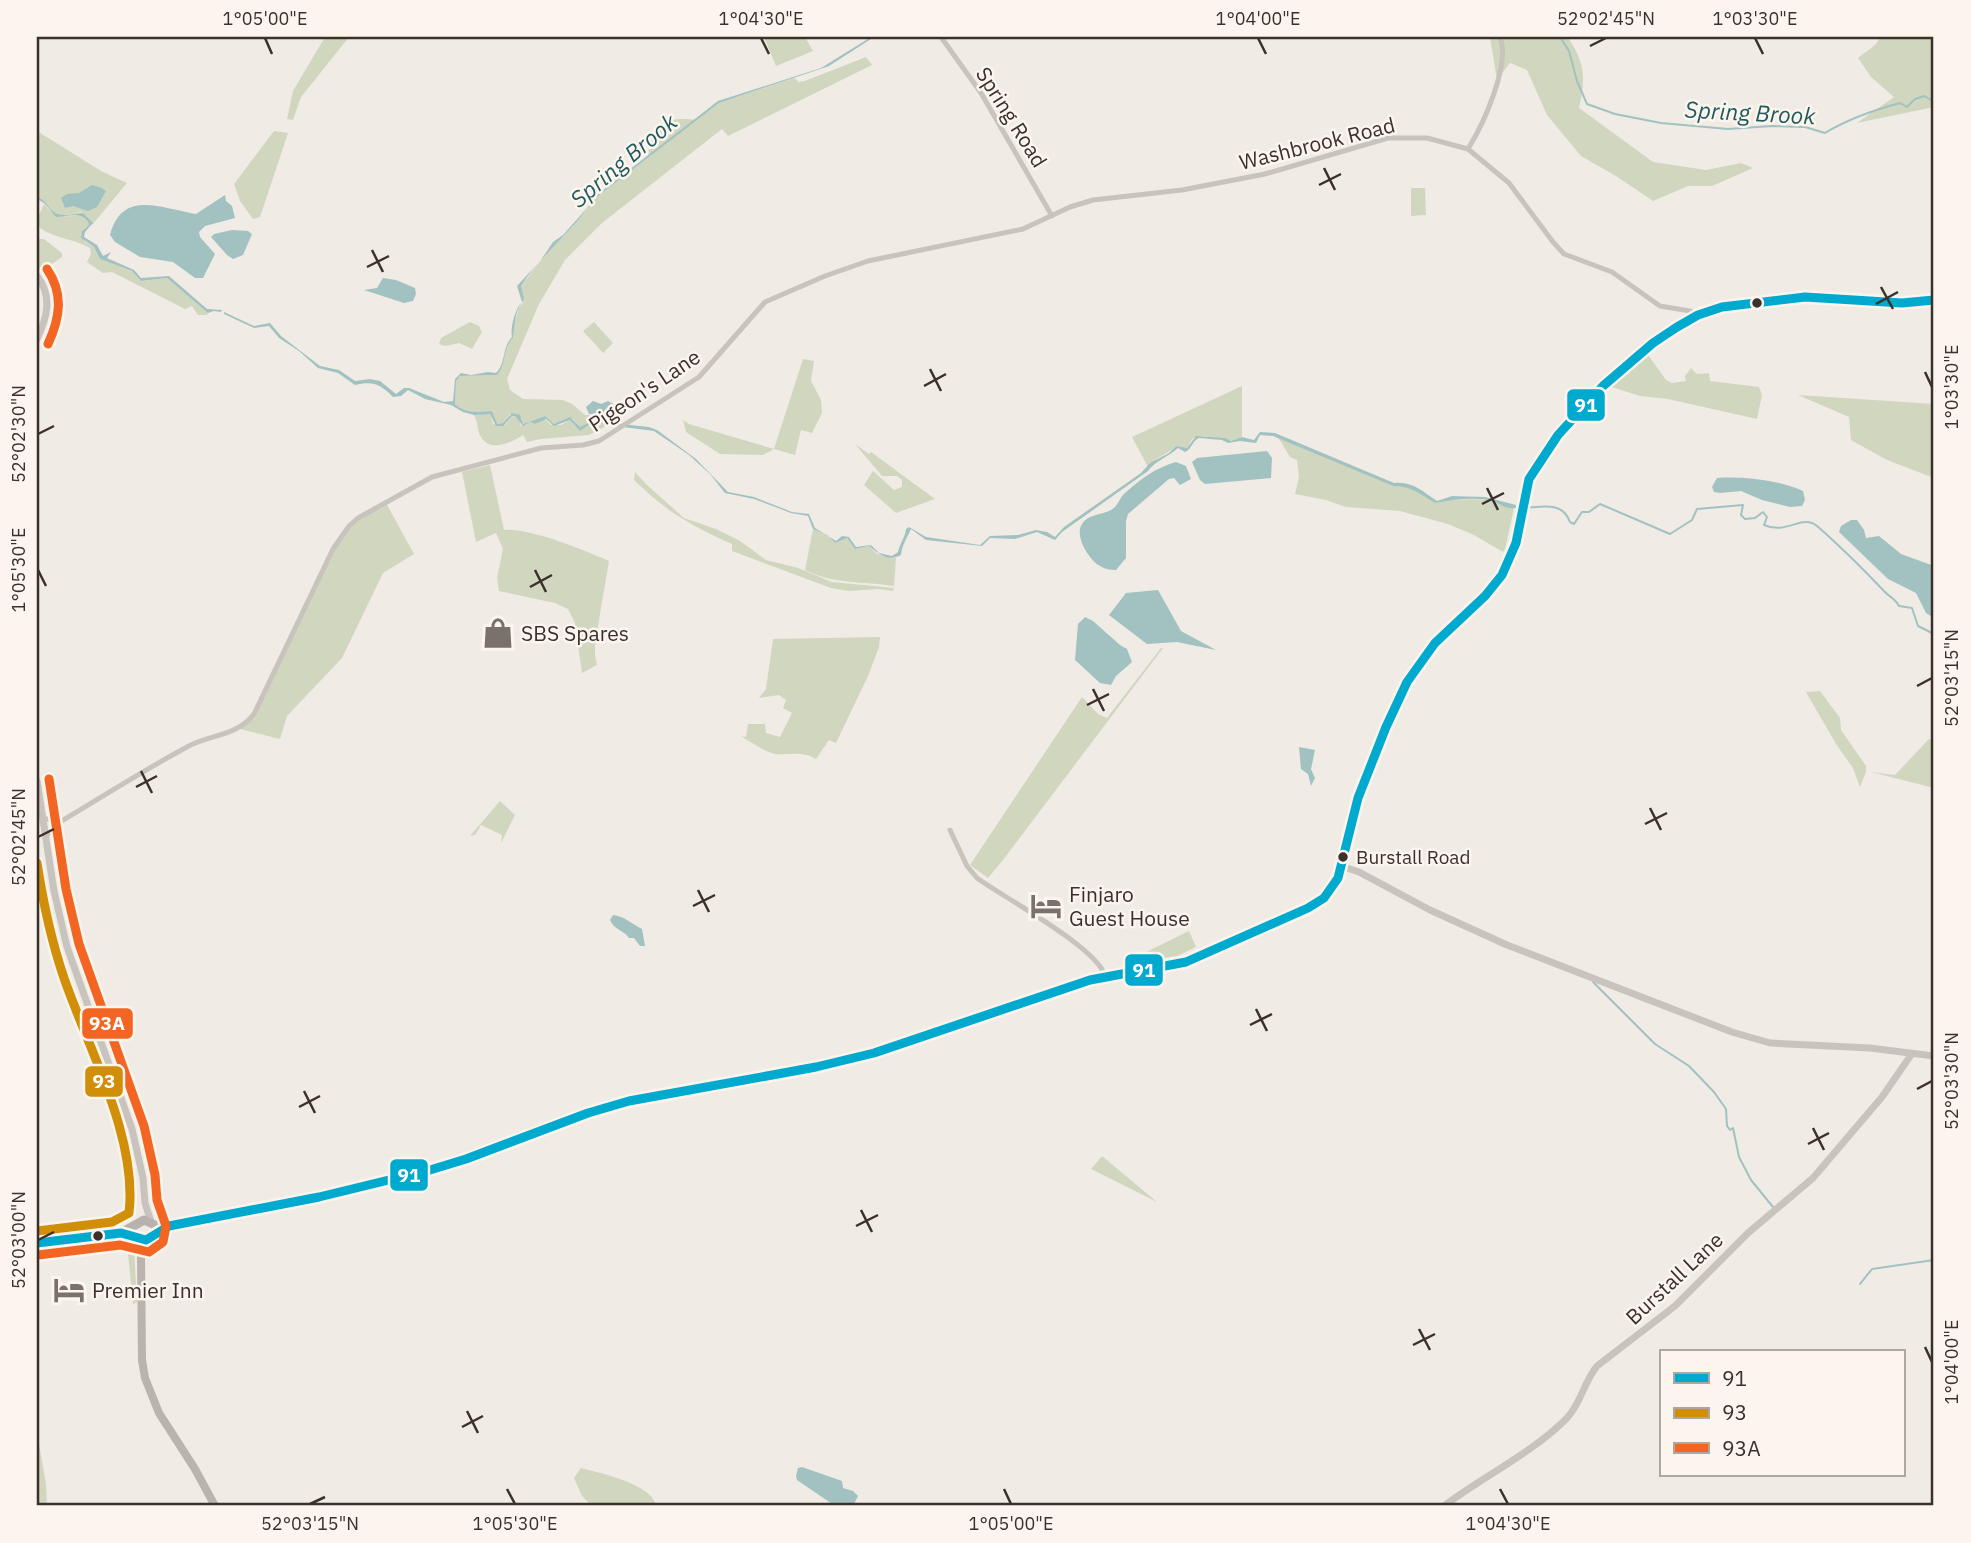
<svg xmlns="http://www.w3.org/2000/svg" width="1971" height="1543" font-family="'IBM Plex Sans',sans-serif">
	<rect width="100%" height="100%" fill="#f0ebe5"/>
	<path fill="#d1d6bf" d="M325 37H349L301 97 293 120 287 119 293 91Z
		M764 37H805L813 51 776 66Z
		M1490 37H1568C1585 64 1586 77 1579 108L1653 162 1706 170 1741 163 1753 168 1712 186H1688L1653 201 1616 176 1581 156 1547 115 1527 70 1510 63 1497 80Z
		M1881 37H1934V107L1857 123 1894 97 1871 77 1858 58 1875 45Z
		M866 57 872 65 728 136 722 129 602 223 565 260 539 304 507 379 510 390 523 399 563 400 572 404 585 415 608 416 618 419C605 427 596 417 580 428L573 419 554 424 545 416 523 424 521 417 510 414 503 423 496 424 492 411C478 412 466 414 455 404L456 381 460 376 497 375C506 364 502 348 513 338 511 329 517 319 518 309L523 303 521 286 555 242 563 237 585 212 593 200 655 152 656 149 648 156C653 124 666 116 696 120L719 103 794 78 799 82 805 81Z
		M37 131 101 171 127 183 93 224 82 212C74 213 61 218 53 212 46 207 46 200 37 197Z
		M274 131 288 133 260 217 253 219 240 201 234 184Z
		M1411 188H1425L1426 215 1411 216Z
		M44 204C55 219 65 217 81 215L87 219 89 225 82 231 85 242 94 247 100 259 132 271 139 279 144 281 167 278 208 313 207 315H198L192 306 185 309 112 272 103 273 87 262 91 254 90 248C73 238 55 239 40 228L37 219Z
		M37 239H44L62 253V257L52 264 45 273 37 267Z
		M470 322 479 326 482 332 472 349 459 343 445 346 439 344 441 338Z
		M594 322 613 343 603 353 583 331Z
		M1646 352 1666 380 1672 383 1686 381 1685 376 1691 368 1697 374 1709 373 1710 381 1759 387 1762 395 1757 419 1668 399 1640 396 1609 386 1630 364Z
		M803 359 814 361 811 381 821 400 822 413 812 433 801 430 795 455 774 449 763 455 720 454 686 432 683 420 689 424 774 449Z
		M1242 386V437L1231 441 1203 436 1193 438 1187 448 1176 446C1168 454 1154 458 1148 467L1132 437Z
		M1798 395 1934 404V478L1887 460 1851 440 1849 417Z
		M490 413 493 424 505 425 512 416 518 417 521 426 530 422 535 424 545 419 551 425H561L570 420 580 431 592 423 608 425 589 435 541 439 527 442 523 435C513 442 490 453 481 437 477 431 478 422 474 415Z
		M1278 437 1393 486C1409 486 1423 493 1435 503 1453 500 1468 498 1487 500 1497 501 1504 508 1514 508L1505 549 1503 552 1474 535 1448 524 1400 511 1346 507 1326 500 1295 494 1299 477 1297 460 1290 457Z
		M855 444 869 454 871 452 935 499 896 513 864 485 873 471 894 490 902 487V480L897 476H882Z
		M490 465 504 530C531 528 583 550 609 561L595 643V655L597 665 582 673 575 623 568 609 555 603 499 591 497 578 503 549 496 533 476 542 462 472Z
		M635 472 647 485 684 518 716 529 740 541 766 560 798 568 832 582 894 588 893 591 878 589 849 591 831 588 732 551V544C691 526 666 511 634 480Z
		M386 503 414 554 383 573 342 658 287 716 280 739 240 729 250 719 328 558 349 526Z
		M813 529 827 535 835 543 847 538 855 549 869 546 877 554 896 558 894 586C863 581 835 585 805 570Z
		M880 637 879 647 868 676 836 743 829 740 816 759C802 751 791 755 777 754 766 753 751 742 741 736L746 737 748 724H765L766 733 780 737 792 713 783 708 786 700 779 695 759 698 766 689 773 639Z
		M1161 648H1163L1003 860 988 878 970 865 1082 697 1098 714 1107 718Z
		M1820 691 1840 718 1841 730 1866 766V772L1860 787 1853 768 1836 744 1806 692Z
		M1929 739 1934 740V788L1871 772 1895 775Z
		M500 801 515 815 501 843 502 835 481 825 475 835 470 836Z
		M1189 931 1196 947 1177 956 1122 964Z
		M1102 1156 1157 1202 1091 1169Z
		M124 1241 130 1243 134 1248 137 1302 133 1304 127 1244 62 1251 37 1256V1250Z
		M37 1433 46 1484 47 1506H37Z
		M581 1468C600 1473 653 1484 656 1506H592L582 1496 574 1478Z"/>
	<path fill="#a1c2c1" d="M871 37H874L829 66 719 103 593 200C573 232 541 254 521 286L524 299C522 303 519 306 518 309 516 312 513 335 513 338 502 348 507 364 497 375L460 376 456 381 455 404C466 414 478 412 492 411L497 424 503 423 512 413 520 415 523 424 545 416 554 424 570 417 580 427 592 421 649 427 657 430 696 459 728 492 754 497 792 512 809 514 815 528 836 541 842 536 849 537 856 547 871 545 879 553 892 556 898 552C900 543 905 538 906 529L909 527 926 537 980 545 990 536 1018 535 1036 530 1047 532 1055 537 1064 527 1141 473 1150 463 1169 453 1176 446 1187 448 1196 436 1225 438 1231 441 1242 437 1254 440 1260 432 1275 433 1394 483C1413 481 1423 492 1437 501L1452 496 1485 497 1516 505V508C1505 510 1499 502 1488 500 1470 497 1453 500 1435 503 1422 495 1411 486 1393 486L1273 436 1260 435 1256 443 1240 441 1228 443 1222 440 1199 438C1192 441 1192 449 1185 452L1178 448C1168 457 1155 461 1148 471L1062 532 1055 540 1037 532 1015 539 990 538 982 546 926 540 911 529C907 538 902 545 901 555 888 562 879 554 869 546L855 549 847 538 835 543 827 535 813 529 808 516 791 513 754 499 725 493 710 474 689 455 654 431 592 423 580 431 570 420 554 426 546 419 535 424 530 422 523 426 515 416H512L503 426H496L490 414 474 415 463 412 451 405 425 399 408 390 401 396 393 397C380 384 373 381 355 385L338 373 318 368 299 351 279 338 269 326 254 328 224 314V312L254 326 270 323 281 336 320 366 339 370 355 381 370 379 380 381 396 394 404 388H409L444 402 453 401 455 379 461 373 471 375 488 372 496 373C506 364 502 347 512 337 510 329 515 308 522 302L517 286 541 260 553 242 563 235 588 207 593 198 718 101 821 68Z
		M92 185 102 188 106 191 97 207 88 211 73 206 65 208 61 198 67 194 79 193Z
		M225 195 226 201 232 206 235 218 205 226 199 232 200 237 215 254 203 278H195L173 262 140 257 115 242 110 235C122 189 160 208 196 214Z
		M37 197C47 200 46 207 54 212 61 218 75 213 83 213L93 223 85 232 84 237 97 245 103 256 111 252 107 258 134 270 141 278 169 276 207 309 222 310 221 312 214 311 208 313 167 278 141 281 132 271 100 259 94 247 81 238 82 231 89 225C85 210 68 217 56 217L44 203 37 199Z
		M232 230 248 231 252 234 243 255 233 259 227 255 211 237 214 234Z
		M383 278 396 280 415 288 416 294 413 301 404 303 364 290 377 288Z
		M593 401 601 404 608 401 617 406 613 415 589 414 586 407Z
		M1267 451 1272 458 1271 478 1205 484 1200 480 1192 462 1197 458Z
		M1176 462 1186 466 1191 479 1180 485 1174 478 1169 479 1128 514 1126 521V558L1116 570C1110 570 1105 569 1100 566 1089 560 1074 536 1082 524 1088 514 1102 515 1111 510 1118 507 1119 498 1125 493 1139 480 1157 467 1176 462Z
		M1717 478C1743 476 1780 480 1803 491L1805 500 1802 506 1790 507 1762 500 1741 491 1720 493 1714 492 1712 487Z
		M1851 520H1857L1864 530 1866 538 1879 536 1901 554 1934 566V618L1926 613 1916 593 1888 579 1839 532 1841 526Z
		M1158 590 1181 631 1216 650 1177 642 1147 644 1109 615 1126 593Z
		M1085 617 1093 621 1120 645 1127 649 1132 662 1116 676 1111 685 1100 683 1075 660 1078 624Z
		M1299 747 1315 750 1311 769 1315 778 1311 786 1308 774 1301 769Z
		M613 915C624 916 632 924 642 929L645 946H640L634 938H629C624 930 614 930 610 920Z
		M802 1467 842 1481 843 1488 853 1491 858 1496 853 1506H835L797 1480 796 1476 798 1468Z"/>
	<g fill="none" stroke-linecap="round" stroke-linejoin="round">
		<path stroke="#a1c2c1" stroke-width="2" d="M1560 37 1569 51 1577 81 1587 104 1615 114 1661 123 1728 129 1772 126 1805 127 1825 133C1848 119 1874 110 1900 103L1907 107 1915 99 1924 96 1931 100 1934 96
			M1524 508C1542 507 1563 501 1570 522L1574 524 1582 512H1589L1600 504 1670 534 1692 520 1697 509 1743 505 1741 515 1745 519 1755 518 1763 512 1767 517 1764 525C1785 534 1798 518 1812 523 1816 524 1821 530 1825 533 1846 552 1865 571 1884 591 1889 597 1895 598 1899 606L1912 608 1918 626 1934 634
			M1593 982 1655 1044 1689 1066 1714 1092 1726 1109 1727 1126 1730 1130 1733 1128 1739 1157 1751 1180 1773 1207
			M1860 1284 1872 1269 1934 1260"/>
		<path stroke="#c9c3be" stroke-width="5" d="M941 37 981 93 1052 216
			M1468 149C1483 125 1511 64 1500 37
			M42 818 60 822
			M950 830 967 866 977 878C1003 897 1098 948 1105 976
			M45 837 60 822C102 797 144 770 187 747 210 734 236 737 254 714L333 549 349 526 358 518 432 477 541 448 583 445 599 441 699 377 765 302 825 276 868 261 1023 229 1070 207 1093 200 1182 190 1265 174 1388 138H1427L1468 149 1509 183 1553 242 1564 254 1612 272 1660 306 1690 311 1697 315"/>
		<path stroke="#c9c3be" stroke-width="7" d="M37 276C53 296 47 318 37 339
			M37 781 54 891 67 947 132 1129 143 1178 145 1203 151 1222
			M1344 867 1359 872 1430 910 1507 945 1732 1032 1770 1043 1870 1048 1934 1056
			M1444 1506C1482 1477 1534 1452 1567 1418 1581 1403 1584 1382 1597 1366L1675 1306 1748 1233 1813 1178 1882 1097 1911 1055"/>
		<path stroke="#bab3ae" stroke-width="8" d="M138 1238 141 1256 142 1360 145 1378 159 1413 195 1469 215 1506"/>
		<path stroke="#b8b1ad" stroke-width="9" d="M121 1233 144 1220 155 1225 169 1226C268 1207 370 1191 466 1159 520 1140 573 1114 629 1101 700 1085 772 1077 843 1061 927 1041 1007 1005 1090 980 1118 971 1148 972 1176 965 1203 958 1230 943 1256 931 1278 922 1305 913 1324 898 1350 875 1345 838 1355 808 1364 781 1375 753 1386 727 1398 698 1414 665 1435 643 1460 617 1493 596 1509 563 1522 537 1518 506 1529 479 1552 427 1646 338 1698 315 1726 302 1774 299 1805 297 1849 295 1891 310 1934 300
			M37 1243 121 1233 146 1240 168 1226"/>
		<defs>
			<path id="bus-1" d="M37 1243 121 1233 146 1240 169 1226 319 1197 430 1170 466 1159 588 1113 629 1101 816 1067 874 1053 1090 980 1186 962 1308 908 1324 898 1338 878 1358 798 1386 727 1407 682 1435 643 1485 596 1502 575 1516 543 1529 479 1558 435 1603 386 1653 343 1677 327 1698 315 1722 307 1805 297 1902 303 1934 300"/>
			<path id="bus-2" d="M37 863C43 902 51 940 64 978 88 1048 138 1138 129 1213L112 1222 37 1231"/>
			<path id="bus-3" d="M47 269C64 294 60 318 48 344
				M38 1255 120 1245 149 1252 163 1242 166 1226 157 1200 155 1175 144 1126 79 944 66 889 49 779"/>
		</defs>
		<use href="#bus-1" stroke="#fbf5ee" stroke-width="14"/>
		<use href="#bus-2" stroke="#fbf5ee" stroke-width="14"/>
		<use href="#bus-3" stroke="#fbf5ee" stroke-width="14"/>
		<use href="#bus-1" stroke="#00a9ce" stroke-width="9"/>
		<use href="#bus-2" stroke="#d18e09" stroke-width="9"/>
		<use href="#bus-3" stroke="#f26522" stroke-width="9"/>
	</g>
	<path fill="none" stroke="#3b302b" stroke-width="2.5" d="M265 38 272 54M761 38 769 54M1258 38 1266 54M1755 38 1763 54M1590 46 1606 38M1324 168 1335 190M1319 185 1341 174M372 250 383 272M367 267 389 256M1881 287 1893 309M1876 304 1898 292M930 369 941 391M1925 372 1932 387M924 386 946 374M38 434 54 426M1487 488 1498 510M1482 504 1504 493M38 570 46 586M535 570 546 592M530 587 552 575M1917 686 1932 678M1093 689 1104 711M1087 705 1109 694M141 771 152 793M136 787 157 776M1650 808 1661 830M1645 824 1667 813M38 837 54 829M698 890 709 912M693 906 715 895M1256 1009 1267 1031M1250 1025 1272 1014M1917 1089 1932 1081M304 1091 315 1113M299 1107 320 1096M1813 1128 1824 1150M1808 1144 1829 1133M861 1210 872 1232M856 1226 878 1215M38 1240 54 1232M1419 1329 1430 1350M1413 1345 1435 1334M1925 1347 1932 1362M467 1411 478 1433M462 1427 483 1416M507 1489 515 1504M1004 1489 1011 1504M1500 1489 1508 1504M310 1504 325 1497"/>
	<defs>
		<symbol id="shop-bare" viewBox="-9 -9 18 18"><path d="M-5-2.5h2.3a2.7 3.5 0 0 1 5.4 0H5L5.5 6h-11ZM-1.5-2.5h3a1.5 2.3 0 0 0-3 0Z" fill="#7a716c" stroke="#fbf5ee" stroke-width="2.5" paint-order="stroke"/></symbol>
		<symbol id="hotel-bare" viewBox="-9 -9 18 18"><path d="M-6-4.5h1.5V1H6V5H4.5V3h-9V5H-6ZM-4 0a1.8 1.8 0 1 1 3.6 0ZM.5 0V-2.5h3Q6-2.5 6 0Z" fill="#7a716c" stroke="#fbf5ee" stroke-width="2.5" paint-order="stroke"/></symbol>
	</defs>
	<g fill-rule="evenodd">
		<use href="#shop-bare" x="476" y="611" width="44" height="44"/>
		<use href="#hotel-bare" x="1024" y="884" width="44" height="44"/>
		<use href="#hotel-bare" x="47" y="1268" width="44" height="44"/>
	</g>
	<g fill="#3b302b" stroke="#fbf5ee" stroke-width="2.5">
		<circle cx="1757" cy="303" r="6"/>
		<circle cx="1343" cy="857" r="6"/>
		<circle cx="98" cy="1236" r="6"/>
	</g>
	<g text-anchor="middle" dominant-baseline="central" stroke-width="5" stroke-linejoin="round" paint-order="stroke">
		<g font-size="19" fill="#3b302b" stroke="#fbf5ee" text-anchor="start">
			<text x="1356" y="857">Burstall Road</text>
		</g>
		<g font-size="21" fill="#3b302b" stroke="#fbf5ee">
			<text transform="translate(1012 117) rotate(58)">Spring Road</text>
			<text transform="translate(1317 143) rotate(-14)">Washbrook Road</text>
			<text transform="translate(644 390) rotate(-34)">Pigeon's Lane</text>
			<text transform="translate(1674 1278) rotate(-43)">Burstall Lane</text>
		</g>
		<g font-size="21" fill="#3b302b" stroke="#fbf5ee" text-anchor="start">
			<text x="521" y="633">SBS Spares</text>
			<text x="1069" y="894">Finjaro<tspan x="1069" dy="24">Guest House</tspan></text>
			<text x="92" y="1290">Premier Inn</text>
		</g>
		<g font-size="23" font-style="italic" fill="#1f5a5e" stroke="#fbf5ee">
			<text transform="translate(1750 112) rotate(3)">Spring Brook</text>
			<text transform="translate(623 160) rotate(-40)">Spring Brook</text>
		</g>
	</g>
	<g stroke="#fbf5ee" stroke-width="2.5">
		<rect x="1566" y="388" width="40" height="34" rx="7" fill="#00a9ce"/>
		<rect x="1124" y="953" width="40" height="34" rx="7" fill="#00a9ce"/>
		<rect x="81" y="1007" width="53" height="33" rx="7" fill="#f26522"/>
		<rect x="84" y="1065" width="40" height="33" rx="7" fill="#d18e09"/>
		<rect x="389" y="1158" width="40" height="34" rx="7" fill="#00a9ce"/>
	</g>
	<g font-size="19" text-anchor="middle" font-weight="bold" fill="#fff">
		<text x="1586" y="412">91</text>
		<text x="1144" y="977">91</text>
		<text x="107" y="1030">93A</text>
		<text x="104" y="1088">93</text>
		<text x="409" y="1182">91</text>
	</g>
	<rect width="1971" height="1543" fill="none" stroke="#fbf5ee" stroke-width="77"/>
	<rect x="1660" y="1350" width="245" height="126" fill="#fbf5ee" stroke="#aea6a0" stroke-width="2"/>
	<rect x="1674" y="1373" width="35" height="10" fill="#00a9ce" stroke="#aea6a0" stroke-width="2"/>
	<text x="1722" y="1386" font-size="21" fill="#3b302b">91</text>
	<rect x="1674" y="1408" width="35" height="10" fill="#d18e09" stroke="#aea6a0" stroke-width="2"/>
	<text x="1722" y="1420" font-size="21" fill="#3b302b">93</text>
	<rect x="1674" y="1443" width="35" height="10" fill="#f26522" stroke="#aea6a0" stroke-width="2"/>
	<text x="1722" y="1456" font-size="21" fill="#3b302b">93A</text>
	<rect x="38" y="38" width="1894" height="1466" fill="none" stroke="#3b302b" stroke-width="2.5"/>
	<g font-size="18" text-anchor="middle" fill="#3b302b">
		<text x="265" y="25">1°05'00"E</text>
		<text x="761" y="25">1°04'30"E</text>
		<text x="1258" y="25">1°04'00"E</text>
		<text x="1606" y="25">52°02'45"N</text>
		<text x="1755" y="25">1°03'30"E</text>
		<text transform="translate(1952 387) rotate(-90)" y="6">1°03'30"E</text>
		<text transform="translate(19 434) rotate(-90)" y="6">52°02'30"N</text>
		<text transform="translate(19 570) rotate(-90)" y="6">1°05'30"E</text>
		<text transform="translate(1952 678) rotate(-90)" y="6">52°03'15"N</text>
		<text transform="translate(19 837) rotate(-90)" y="6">52°02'45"N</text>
		<text transform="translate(1952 1081) rotate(-90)" y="6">52°03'30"N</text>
		<text transform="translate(19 1240) rotate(-90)" y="6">52°03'00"N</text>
		<text transform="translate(1952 1362) rotate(-90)" y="6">1°04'00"E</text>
		<text x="310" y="1530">52°03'15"N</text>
		<text x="515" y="1530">1°05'30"E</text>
		<text x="1011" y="1530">1°05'00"E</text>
		<text x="1508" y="1530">1°04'30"E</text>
	</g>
</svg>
